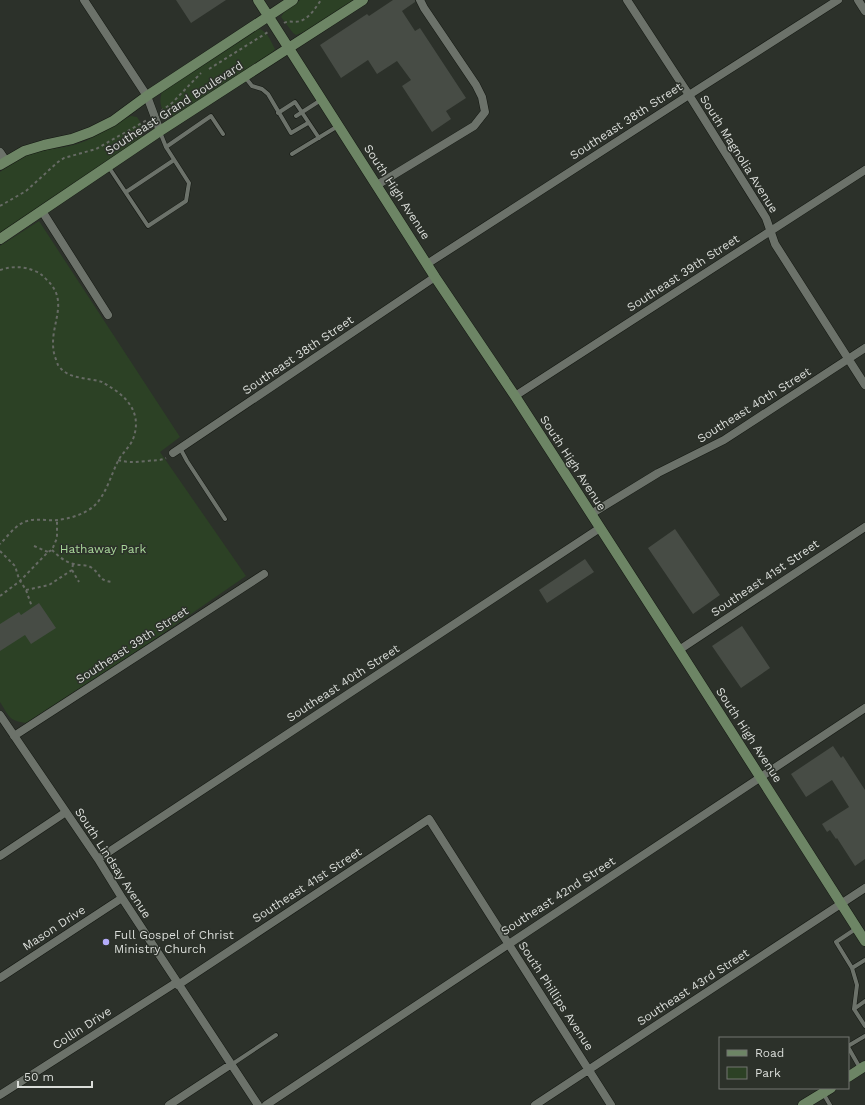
<svg xmlns="http://www.w3.org/2000/svg" width="865" height="1105" font-family="'Work Sans',sans-serif">
	<rect width="100%" height="100%" fill="#2c312a"/>
	<path fill="#2c4125" d="M300 0H353L306 31 296 35 293 33 281 17 285 11Z
		M260 29C268 32 271 42 275 49L271 54 179 115C164 118 157 106 162 92L256 30Z
		M131 116 137 117 144 128 141 140 0 233V172C12 164 24 155 38 152 52 148 66 148 80 143 98 137 113 123 131 116Z
		M39 221 180 437 160 452 246 576 149 643 26 723C9 721 9 716 0 702V246Z"/>
	<path fill="#474c45" d="M176 0H226L191 23Z
		M393 0H415V2L402 11 415 31 420 28 466 98 446 111 451 119 432 132 402 86 411 80 397 61 377 74 368 60 341 78 320 45 367 14 369 16Z
		M675 529 720 595 693 614 648 548Z
		M585 559 594 572 547 603 539 590Z
		M39 603 56 628 31 644 25 635 0 651V624L19 612 21 615Z
		M742 626 770 668 741 688 712 646Z
		M833 746 841 758 843 756 865 790V859L855 866 837 838 836 839 830 830 827 832 822 824 849 807 832 780 806 797 791 774Z"/>
	<g fill="none" stroke-linecap="round" stroke-linejoin="round">
		<defs>
			<path id="lane" d="M245 77 252 86 262 89 268 94 291 133 308 123
				M278 113 295 102 319 138
				M296 116 321 100
				M166 147 211 116 223 134
				M292 154 338 126
				M108 166 148 226 186 201 189 183 166 147 160 132
				M126 192 174 160
				M180 448 187 461 225 519
				M852 968 836 942 857 928
				M865 1001 854 1009 865 1026
				M854 1009 857 985 852 968 865 960
				M848 1046 865 1036
				M848 1047 860 1068
				M231 1065 276 1035
				M823 1093 830 1105"/>
			<path id="street" d="M84 0 147 96 160 131
				M627 0 689 95 766 218 775 244 865 385
				M858 0 865 11
				M0 152 6 161
				M377 185 474 126 485 112 482 97 476 85 424 8 420 0
				M42 211 108 315
				M427 264 689 95 838 0
				M515 396 865 170
				M173 453 435 277
				M591 514 658 473 724 440 865 348
				M679 650 865 527
				M0 715 98 859 122 898 258 1105
				M14 736 264 574
				M0 856 66 812
				M98 859 600 528
				M0 978 122 898
				M178 985 429 819 611 1105
				M0 1095 177 982
				M169 1105 230 1065
				M266 1105 865 708
				M535 1105 865 888"/>
			<path id="secondary" d="M258 0 435 277 515 396 679 650 865 941
				M0 165 24 151 44 145 72 139 91 132 113 121 147 96 293 0
				M0 239 160 131 363 0
				M848 1077 865 1066
				M803 1105 831 1088"/>
		</defs>
		<use href="#lane" stroke="#141812" stroke-width="5"/>
		<use href="#street" stroke="#141812" stroke-width="9"/>
		<use href="#secondary" stroke="#141812" stroke-width="11"/>
		<path stroke="#676b65" stroke-width="2" stroke-dasharray="3 3" stroke-linecap="butt" d="M284 23C289 20 295 23 300 21 309 19 316 7 321 0
			M209 69 268 32
			M161 111 172 103 201 73
			M0 206 26 191 58 162 64 158 96 149 147 120
			M0 270C12 266 23 266 35 271 40 273 43 276 47 280 72 304 46 327 55 357 56 359 57 363 58 365 68 380 87 377 102 382 106 384 110 387 115 390 132 402 141 418 133 439 130 447 122 453 118 461 111 475 106 495 94 506 85 514 69 519 57 520 47 521 37 518 27 521 16 524 8 536 0 544
			M118 460C129 463 137 462 147 461 154 460 160 461 166 458
			M34 546 48 552
			M52 550C58 556 65 562 74 564 80 566 87 564 92 568 102 575 97 580 112 582
			M0 551 15 566 19 579 26 590 32 607
			M72 570 79 582
			M26 590 49 585 72 570 73 564
			M0 596 20 581 48 552 52 550 57 538V521"/>
		<use href="#lane" stroke="#6c726a" stroke-width="4"/>
		<use href="#street" stroke="#6c726a" stroke-width="8"/>
		<use href="#secondary" stroke="#6d8565" stroke-width="10"/>
	</g>
	<circle fill="#b4acf9" stroke="#2c312a" stroke-width="1.5" cx="106" cy="942" r="4"/>
	<g text-anchor="middle" dominant-baseline="central" stroke-width="3" stroke-linejoin="round" paint-order="stroke">
		<g font-size="12" fill="#daddd9" stroke="#2c312a">
			<text transform="translate(174 108) rotate(-33)">Southeast Grand Boulevard</text>
			<text transform="translate(626 121) rotate(-33)">Southeast 38th Street</text>
			<text transform="translate(739 154) rotate(58)">South Magnolia Avenue</text>
			<text transform="translate(397 192) rotate(57)">South High Avenue</text>
			<text transform="translate(683 273) rotate(-33)">Southeast 39th Street</text>
			<text transform="translate(298 355) rotate(-34)">Southeast 38th Street</text>
			<text transform="translate(754 405) rotate(-32)">Southeast 40th Street</text>
			<text transform="translate(573 463) rotate(57)">South High Avenue</text>
			<text transform="translate(765 578) rotate(-34)">Southeast 41st Street</text>
			<text transform="translate(132 645) rotate(-33)">Southeast 39th Street</text>
			<text transform="translate(343 683) rotate(-33)">Southeast 40th Street</text>
			<text transform="translate(749 735) rotate(57)">South High Avenue</text>
			<text transform="translate(113 863) rotate(57)">South Lindsay Avenue</text>
			<text transform="translate(307 885) rotate(-33)">Southeast 41st Street</text>
			<text transform="translate(558 896) rotate(-33)">Southeast 42nd Street</text>
			<text transform="translate(54 928) rotate(-33)">Mason Drive</text>
			<text transform="translate(693 987) rotate(-33)">Southeast 43rd Street</text>
			<text transform="translate(556 996) rotate(57)">South Phillips Avenue</text>
			<text transform="translate(82 1028) rotate(-33)">Collin Drive</text>
		</g>
		<g font-size="12" fill="#a8d699" stroke="#2c312a">
			<text x="103" y="549">Hathaway Park</text>
		</g>
		<g font-size="12" fill="#daddd9" stroke="#2c312a" text-anchor="start">
			<text x="114" y="935">Full Gospel of Christ<tspan x="114" dy="14">Ministry Church</tspan></text>
		</g>
	</g>
	<rect x="719" y="1037" width="130" height="52" fill="#2c312a" stroke="#727670"/>
	<rect x="727" y="1050" width="20" height="6" fill="#6d8565" stroke="#727670"/>
	<text x="755" y="1057" font-size="12" fill="#daddd9">Road</text>
	<rect x="727" y="1067" width="20" height="12" fill="#2c4125" stroke="#727670"/>
	<text x="755" y="1077" font-size="12" fill="#daddd9">Park</text>
	<path d="M18 1081v6h74v-6" fill="none" stroke="#daddd9" stroke-width="2"/>
	<text x="24" y="1081" font-size="12" fill="#daddd9" stroke="#2c312a" stroke-width="3" paint-order="stroke">50 m</text>
</svg>
